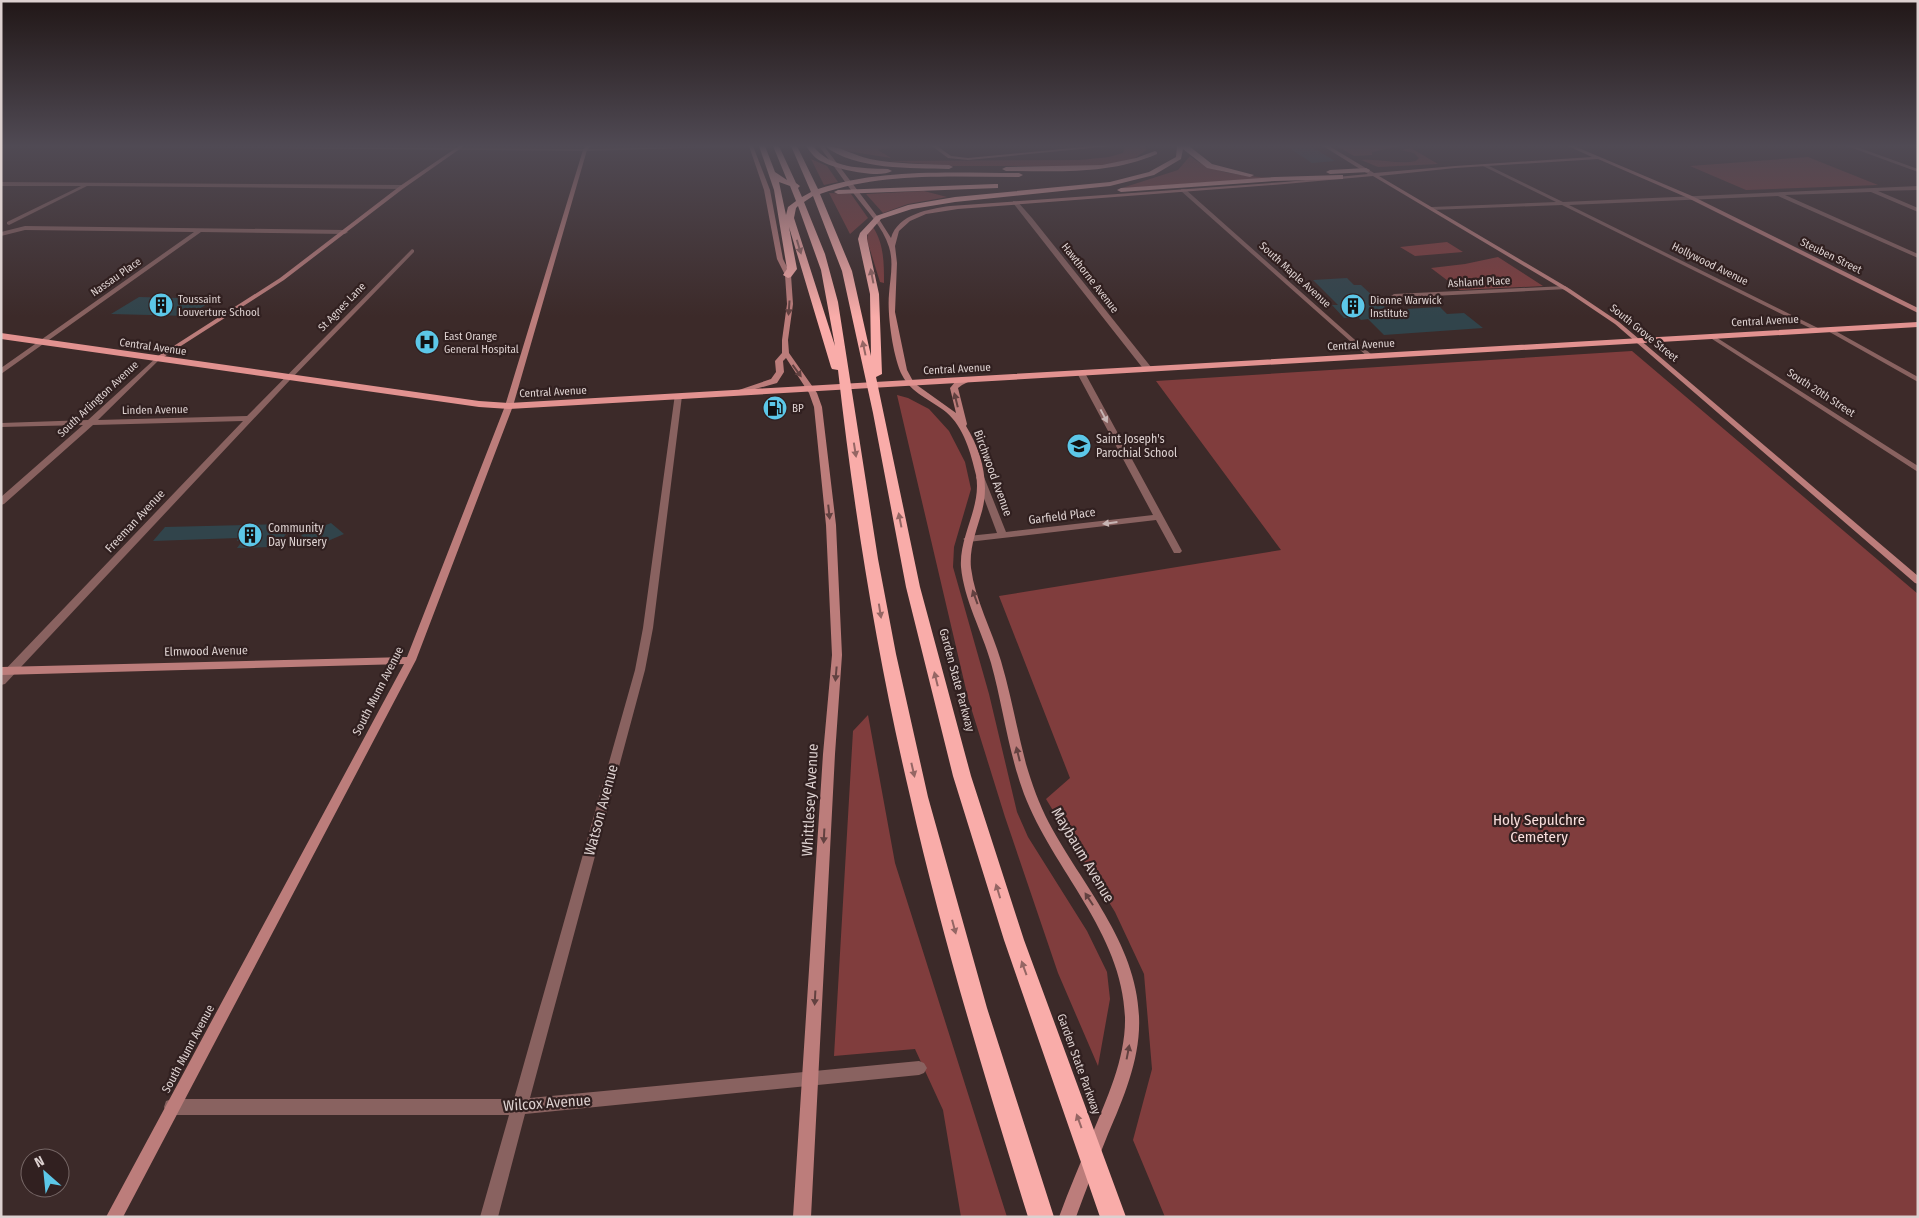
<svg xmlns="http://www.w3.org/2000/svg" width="1919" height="1218" font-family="'Fira Sans Condensed',sans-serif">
	<rect width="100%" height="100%" fill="#3c2a29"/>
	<path fill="#803d3d" d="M836 146H888L890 148 878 150 891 158 841 150Z
		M1145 146 1146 150 1134 159 1115 164 1088 166H949L888 161 1080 160 1109 157 1123 153 1125 147Z
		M1337 146H1401L1372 152V155L1354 156Z
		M1411 148 1438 164 1378 167 1361 160C1380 158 1397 165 1416 161L1419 158 1414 153 1400 150Z
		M1190 156C1212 174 1242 175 1270 178L1122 188 1178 170Z
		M1808 157 1878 185 1746 190 1690 166Z
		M811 159 827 166 838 182 824 185Z
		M924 191 947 197 908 204 883 213 866 194Z
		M829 193 851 194 868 218 850 234Z
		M873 227C884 244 884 263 884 283L880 282 867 240 868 233Z
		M1447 242 1463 252 1415 256 1400 247Z
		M1498 257 1543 286 1460 290 1431 268 1465 264Z
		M1632 351 1918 594V1217H1165L1133 1140 1152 1069 1144 974 1115 912 1046 799 1070 778 999 596 1281 550 1156 381Z
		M897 395 908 398 929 409 949 431 965 462 971 489 954 547 953 567 989 694 1017 812 1028 837 1087 931 1107 972 1110 999 1098 1066 1058 973 1005 817 968 698Z
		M868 715 895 863 1007 1217H961L943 1110 915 1049 834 1056 853 731Z"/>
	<path fill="#31444b" d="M1286 146H1310L1335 161 1312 163Z
		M1347 278 1354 285H1361L1388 310 1440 307 1447 314 1464 313 1483 328 1384 335 1368 319 1361 320 1358 317 1344 318 1332 305H1338L1313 280Z
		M139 297 180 298 213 300 189 316 111 314Z
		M331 523 344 534 314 547 301 535Z
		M288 524 284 529 291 528 279 543H272L269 547 237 548 243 540 237 541 238 538 153 541 165 527Z"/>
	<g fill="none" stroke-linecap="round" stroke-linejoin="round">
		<path fill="#896260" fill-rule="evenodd" d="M16 146 585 149 750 146 585 151Z
			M1847 146H1854L1918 169V172Z
			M1485 164 1563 202 1918 186V190L1878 191 1918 208V212L1871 192 1785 195 1918 254V258L1778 196 1569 205 1820 329 1821 330 1818 332 1562 205 1430 210V208L1432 207 1556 202 1483 166Z
			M1 182 402 185 405 187 402 189 87 186 9 225 7 224V222L81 186H1Z
			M1181 189H1185L1372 355V357H1368L1181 191Z
			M1013 201H1017L1032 218 1151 367V371H1145L1013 203Z
			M25 226 345 230 348 232 345 234 201 232 1 374V368L194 232 25 230 1 236V232Z
			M412 249 414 250V252L290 380 5 684 1 685V674L243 421 93 425 4 504 1 505V497L83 425 1 427V423L88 420 157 357 159 358V360L98 420 247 416Z
			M1565 286 1568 288 1567 289 1394 298 1391 296 1394 294Z
			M1826 328H1830L1918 377V382L1826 330Z
			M1711 334 1918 466V472L1709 337V335Z
			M1078 371 1085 373 1182 551 1180 553H1174L1156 520 968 542 963 539 968 536 997 533 976 477 980 474 984 477 1006 532 1153 515 1077 373Z
			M675 394H678L682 396 653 628 645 670 530 1098 919 1061 924 1063 927 1068 924 1073 919 1075 525 1114 498 1217H480L509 1115H172L166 1113 164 1107 166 1101 172 1099H514L635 670 643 628Z"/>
		<path fill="#bc7d7b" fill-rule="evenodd" d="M459 146H464L404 188 284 280 159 360H155V358L280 278 400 186Z
			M586 146H591L587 150 513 406 416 660 123 1217H106L404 664 1 675V667L407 657 505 406 583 150Z
			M749 146H753L770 190 783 259 791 275 793 304 788 340 789 353 817 393 822 407 836 525 842 655 835 754 811 1217H793L823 754 832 655 826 525 814 407 809 393 786 358 783 361 784 372 777 383 737 394 733 392 771 379 776 372 775 361 782 353V340L787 304 785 275 777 259 764 190Z
			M819 146H824L827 150 877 216 891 238C898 214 929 209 950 206L1285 182 1368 174 1323 146H1329L1374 173 1455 166 1592 157 1568 146H1574L1692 196 1918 308V313L1688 198 1598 159 1455 168 1379 176 1570 289 1619 322 1918 576V584L1915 583 1615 324 1566 291 1373 176 1285 184 958 209 926 214 910 221 899 231 895 246 897 263 895 312 907 370 914 383 956 413 950 388 956 381 970 377 974 379 962 385 958 388 967 424 966 426C981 450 990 482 982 511 977 529 969 548 971 568 975 600 992 630 1001 661 1011 695 1017 730 1026 764 1032 784 1039 804 1049 823 1082 885 1136 942 1139 1016 1141 1057 1124 1097 1108 1134 1097 1162 1086 1189 1076 1217H1059C1069 1189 1081 1162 1092 1135 1107 1098 1126 1058 1125 1017 1122 932 1053 870 1024 794 1008 751 1003 706 991 663 982 631 964 600 961 567 959 535 982 507 976 475 971 454 964 427 946 412 931 400 911 393 902 375 893 357 887 314 889 294 890 279 894 263 889 247 883 227 866 210 854 194 842 178 831 162 819 146Z
			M932 146H937L951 156 968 158 1093 146H1112L968 160 948 158Z"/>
		<path fill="#e29290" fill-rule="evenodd" d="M1918 322V327L509 409 479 407 1 339V333L479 401 509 403Z"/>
		<path fill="#f9aca9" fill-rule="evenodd" d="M759 146H765L775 172 787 180 773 146H779L796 183 800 186 798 188 802 197 811 192 791 146H797L818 189C881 168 953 173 1019 173L1023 175 1019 177C953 177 883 172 820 194L852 271 871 356 870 294 858 239 860 233 876 216 908 205 955 197 1110 182 1149 172 1176 157 1177 146H1189L1212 164 1254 175 1250 177 1207 168 1183 149 1181 159 1154 175 1110 186 955 202 912 209 881 219 867 235V239L879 294 882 374 876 377 920 587 971 776 1024 940 1126 1217H1100L1004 940 953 776 906 587 873 413 842 271 813 196 804 202 825 254 838 302 878 559 896 654 928 797 987 1008 1054 1217H1028C985 1078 942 938 910 796 877 656 854 513 838 370L832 369 831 367 789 227 797 269 791 277 788 278 783 275 787 269 774 190ZM779 182 790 186 796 201 788 207 786 215ZM798 206 821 270 835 346 794 218 796 208Z
			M806 146H813C831 169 861 168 888 169L892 171C880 179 835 169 823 162 815 159 811 153 806 146Z
			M825 146C840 146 855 156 870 159 896 164 923 164 949 165L953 167 949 169C913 168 854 170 825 146Z
			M1155 151 1157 152V154C1109 175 1058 171 1006 171L1002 169 1006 167 1102 165 1136 158Z
			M1366 168 1370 170 1369 172 1330 174 1326 172 1330 170Z
			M1340 175H1343V179L1275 181 1121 192 1117 190 1121 188 1275 177Z
			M995 184H998V188L838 194 834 192 838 190Z"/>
	</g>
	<defs><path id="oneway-solid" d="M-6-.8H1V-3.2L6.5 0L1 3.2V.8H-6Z" transform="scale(1.25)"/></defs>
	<g fill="#956664">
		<use href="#oneway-solid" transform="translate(799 247) rotate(73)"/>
		<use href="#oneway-solid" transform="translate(872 276) rotate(-101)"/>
		<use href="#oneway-solid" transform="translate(864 348) rotate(-102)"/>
		<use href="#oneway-solid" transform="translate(855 450) rotate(81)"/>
		<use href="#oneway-solid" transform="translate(900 520) rotate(-101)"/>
		<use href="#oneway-solid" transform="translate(880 611) rotate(81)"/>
		<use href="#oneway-solid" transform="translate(936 679) rotate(-104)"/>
		<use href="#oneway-solid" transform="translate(913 770) rotate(77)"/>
		<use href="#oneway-solid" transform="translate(998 891) rotate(-107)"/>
		<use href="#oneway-solid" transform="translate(954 927) rotate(75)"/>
		<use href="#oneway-solid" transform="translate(1024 968) rotate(-110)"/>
		<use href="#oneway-solid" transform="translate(1079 1121) rotate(-110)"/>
	</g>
	<g fill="#624140">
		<use href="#oneway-solid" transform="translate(789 308) rotate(94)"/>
		<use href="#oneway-solid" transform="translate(797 371) rotate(54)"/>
		<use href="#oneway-solid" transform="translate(956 400) rotate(-104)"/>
		<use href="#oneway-solid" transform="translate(829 512) rotate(84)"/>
		<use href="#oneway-solid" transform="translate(975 597) rotate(-110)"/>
		<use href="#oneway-solid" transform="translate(836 674) rotate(95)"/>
		<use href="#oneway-solid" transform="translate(1018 754) rotate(-104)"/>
		<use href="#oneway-solid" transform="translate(824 836) rotate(93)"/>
		<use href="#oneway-solid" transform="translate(1089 899) rotate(-123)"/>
		<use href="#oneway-solid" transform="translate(815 998) rotate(93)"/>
		<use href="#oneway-solid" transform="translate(1128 1052) rotate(-79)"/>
	</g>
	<g fill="#c8b5b4">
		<use href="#oneway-solid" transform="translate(1104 416) rotate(62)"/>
		<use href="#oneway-solid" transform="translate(1110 523) rotate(173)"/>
	</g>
	<linearGradient id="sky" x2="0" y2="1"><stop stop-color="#211717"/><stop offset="0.46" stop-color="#504a54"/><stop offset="1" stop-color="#504a54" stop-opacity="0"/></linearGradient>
	<rect width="1919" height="317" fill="url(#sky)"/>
	<defs>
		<symbol id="building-disc" viewBox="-11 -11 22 22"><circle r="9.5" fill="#5cc7e8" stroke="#312020"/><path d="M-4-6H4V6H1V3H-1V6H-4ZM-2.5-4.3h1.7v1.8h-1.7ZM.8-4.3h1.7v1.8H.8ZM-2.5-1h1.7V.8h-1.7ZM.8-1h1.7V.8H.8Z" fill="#111"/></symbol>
		<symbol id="hospital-disc" viewBox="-11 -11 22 22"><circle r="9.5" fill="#5cc7e8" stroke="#312020"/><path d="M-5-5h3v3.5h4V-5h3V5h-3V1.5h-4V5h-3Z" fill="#111"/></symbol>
		<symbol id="fuel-disc" viewBox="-11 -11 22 22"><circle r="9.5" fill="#5cc7e8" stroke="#312020"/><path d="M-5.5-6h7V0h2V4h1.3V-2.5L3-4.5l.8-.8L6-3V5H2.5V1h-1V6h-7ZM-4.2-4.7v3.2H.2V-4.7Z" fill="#111"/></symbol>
		<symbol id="school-disc" viewBox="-11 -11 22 22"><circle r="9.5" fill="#5cc7e8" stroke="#312020"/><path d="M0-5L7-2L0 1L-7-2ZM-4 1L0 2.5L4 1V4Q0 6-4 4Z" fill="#111"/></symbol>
	</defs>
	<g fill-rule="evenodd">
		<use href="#building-disc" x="147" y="291" width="28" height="28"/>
		<use href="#building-disc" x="1339" y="292" width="28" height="28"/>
		<use href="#hospital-disc" x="413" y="328" width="28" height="28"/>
		<use href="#fuel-disc" x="761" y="394" width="28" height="28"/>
		<use href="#school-disc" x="1065" y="432" width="28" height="28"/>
		<use href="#building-disc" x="236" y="521" width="28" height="28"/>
	</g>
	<g text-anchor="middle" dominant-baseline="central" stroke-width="4.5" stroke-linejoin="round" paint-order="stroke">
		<g font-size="11" fill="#ddd1d0" stroke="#312020">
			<text transform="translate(1831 256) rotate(26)">Steuben Street</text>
			<text transform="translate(1710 264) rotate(26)">Hollywood Avenue</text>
			<text transform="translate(1295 275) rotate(42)">South Maple Avenue</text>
			<text transform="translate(116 277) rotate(-35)">Nassau Place</text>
			<text transform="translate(1090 278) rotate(52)">Hawthorne Avenue</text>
			<text transform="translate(1479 282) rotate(-3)">Ashland Place</text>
			<text transform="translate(342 307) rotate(-46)">St Agnes Lane</text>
			<text transform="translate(1765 321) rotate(-3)">Central Avenue</text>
			<text transform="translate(1644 333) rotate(39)">South Grove Street</text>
			<text transform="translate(1361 345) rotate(-3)">Central Avenue</text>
			<text transform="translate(153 347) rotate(8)">Central Avenue</text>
			<text transform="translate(957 369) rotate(-3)">Central Avenue</text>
			<text transform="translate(553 392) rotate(-3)">Central Avenue</text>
			<text transform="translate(1821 393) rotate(33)">South 20th Street</text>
			<text transform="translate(98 399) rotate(-43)">South Arlington Avenue</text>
			<text transform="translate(155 410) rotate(-1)">Linden Avenue</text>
		</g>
		<g font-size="11" fill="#ddd1d0" stroke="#312020" text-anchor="start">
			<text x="178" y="299">Toussaint<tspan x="178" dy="13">Louverture School</tspan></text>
			<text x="1370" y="300">Dionne Warwick<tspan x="1370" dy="13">Institute</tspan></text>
			<text x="444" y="336">East Orange<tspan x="444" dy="13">General Hospital</tspan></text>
			<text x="792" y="408">BP</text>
		</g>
		<g font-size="12" fill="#ddd1d0" stroke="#312020" text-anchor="start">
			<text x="1096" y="439">Saint Joseph's<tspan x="1096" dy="14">Parochial School</tspan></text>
			<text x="268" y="528">Community<tspan x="268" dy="14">Day Nursery</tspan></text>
		</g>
		<g font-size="12" fill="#ddd1d0" stroke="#312020">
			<text transform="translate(993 473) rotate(70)">Birchwood Avenue</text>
			<text transform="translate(1062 516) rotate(-7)">Garfield Place</text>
			<text transform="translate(135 521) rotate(-47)">Freeman Avenue</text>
			<text transform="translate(206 651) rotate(-1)">Elmwood Avenue</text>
			<text transform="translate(957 680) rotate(75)">Garden State Parkway</text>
			<text transform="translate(378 691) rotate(-63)">South Munn Avenue</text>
			<text transform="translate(188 1049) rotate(-62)">South Munn Avenue</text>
			<text transform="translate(1079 1064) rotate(70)">Garden State Parkway</text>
		</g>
		<g font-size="15" fill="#ddd1d0" stroke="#312020">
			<text transform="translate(810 800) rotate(-87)">Whittlesey Avenue</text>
			<text transform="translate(601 810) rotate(-75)">Watson Avenue</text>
			<text transform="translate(1083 855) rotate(59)">Maybaum Avenue</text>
			<text transform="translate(547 1103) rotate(-4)">Wilcox Avenue</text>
		</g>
		<g font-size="15" fill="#f7dddb" stroke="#312020">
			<text x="1539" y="820">Holy Sepulchre<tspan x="1539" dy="17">Cemetery</tspan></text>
		</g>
	</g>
	<rect width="1919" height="1218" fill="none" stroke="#ddd1d0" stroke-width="5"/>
	<g transform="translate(45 1173) rotate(333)"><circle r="24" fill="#312020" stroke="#766766"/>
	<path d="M0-4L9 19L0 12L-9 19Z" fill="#5cc7e8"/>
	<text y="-8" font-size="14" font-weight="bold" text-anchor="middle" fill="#ddd1d0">N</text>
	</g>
</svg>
